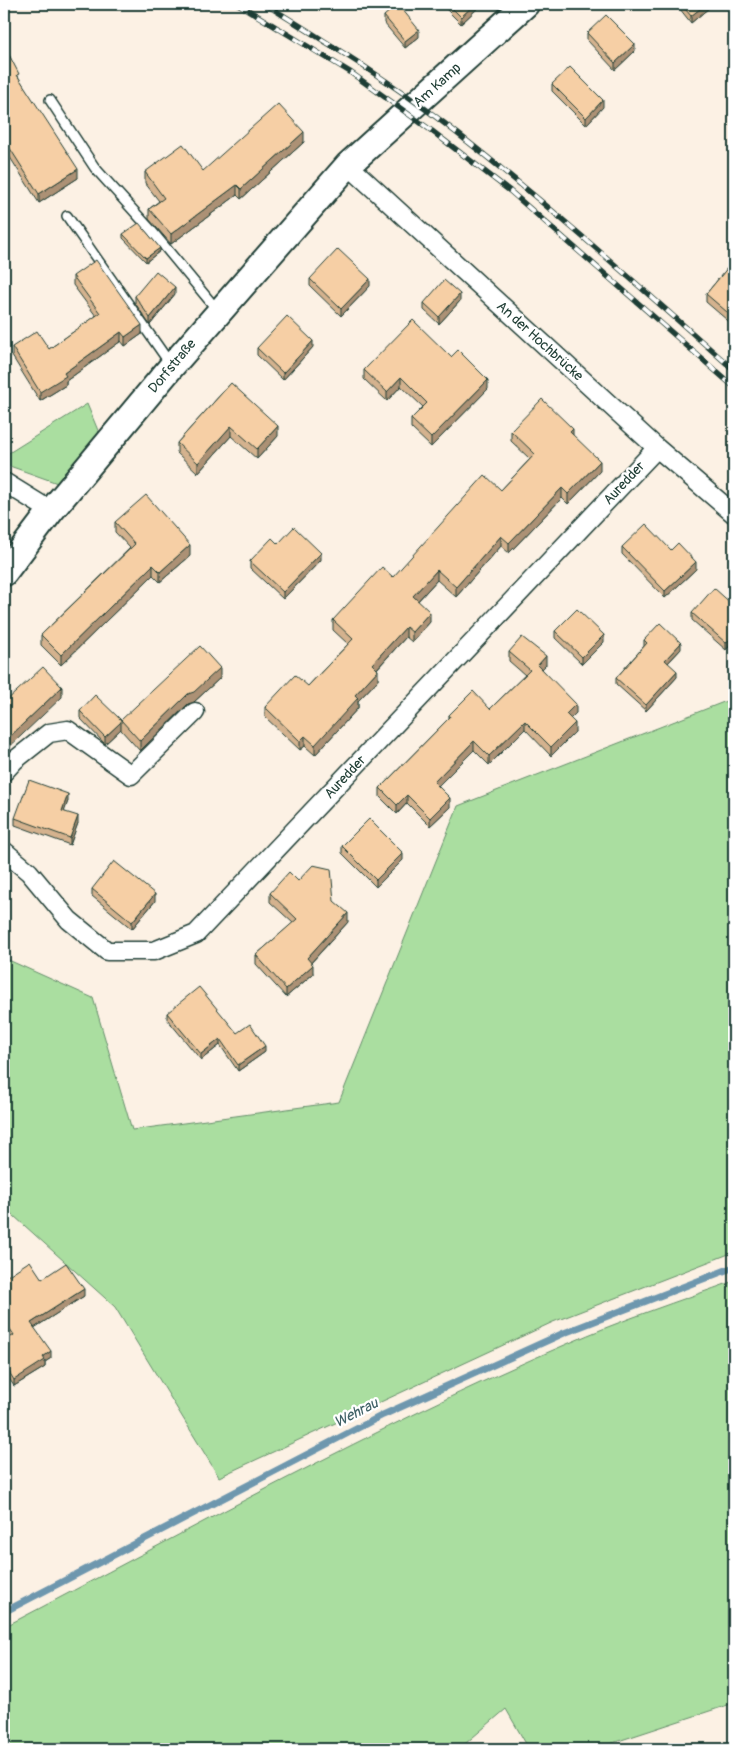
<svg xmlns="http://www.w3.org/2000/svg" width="738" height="1753" font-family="Pangolin,sans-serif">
	<rect width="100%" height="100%" fill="#fcf1e4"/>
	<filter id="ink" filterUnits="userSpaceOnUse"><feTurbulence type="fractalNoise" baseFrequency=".02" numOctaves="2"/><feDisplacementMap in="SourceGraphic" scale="10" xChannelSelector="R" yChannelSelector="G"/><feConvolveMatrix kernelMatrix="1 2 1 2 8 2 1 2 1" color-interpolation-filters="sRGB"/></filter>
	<g filter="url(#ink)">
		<path fill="#aadea0" stroke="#648e6a" d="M87 404 102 440 63 485 4 464V456Z
			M734 698V1252L553 1322 219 1477 115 1307 4 1207V958L93 998 132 1130 339 1102 458 806Z
			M734 1281V1703L594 1749H529L506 1709 459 1749H4V1627C190 1530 374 1427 567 1344 621 1320 679 1301 734 1281Z"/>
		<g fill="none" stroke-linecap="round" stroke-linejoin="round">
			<path stroke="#6e97ae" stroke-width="7" d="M4 1612 383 1415 564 1333 734 1267"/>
			<defs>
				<path id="lane" d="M50 100 95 168 151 230 218 311
					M67 216 171 365"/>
				<path id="street" d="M348 165 657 448 734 514
					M4 482 51 511
					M4 772 15 760 49 733 68 730 131 775 195 712
					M4 851 29 872 69 920 107 951H154L196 934 657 448"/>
				<path id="secondary" d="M4 573 51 511 172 366 348 165 526 4"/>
			</defs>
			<use href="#lane" stroke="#1f3d34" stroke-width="12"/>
			<use href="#street" stroke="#1f3d34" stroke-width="21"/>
			<use href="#secondary" stroke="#1f3d34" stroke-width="29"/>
			<use href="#lane" stroke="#fff" stroke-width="9"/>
			<use href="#street" stroke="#fff" stroke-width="18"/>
			<use href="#secondary" stroke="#fff" stroke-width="25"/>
			<defs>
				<path id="rail" d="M238 4 350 72 432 131 510 191 734 387
					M265 4C326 42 387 79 444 123 545 201 639 286 734 370"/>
			</defs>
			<use href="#rail" stroke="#1f3d34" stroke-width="5.5"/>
			<use href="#rail" stroke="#fff" stroke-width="4" stroke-dasharray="11" stroke-linecap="butt"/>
		</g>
		<path fill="#d4b28e" stroke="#1f3d34" d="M441 4H482L461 24Z
			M676 4H710V7L691 23Z
			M384 16 419 37 405 48 384 23Z
			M587 33 635 51 615 70 587 40Z
			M4 45 19 78 78 178 39 203 4 148Z
			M552 84 603 107 586 125 552 91Z
			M304 142 241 199 237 195 171 244 149 219V209L159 201 145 183V172L203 171Z
			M734 219V234L730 231V223Z
			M123 234 160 251 146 262 123 238Z
			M734 260V326L706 302V294Z
			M73 276 142 334 125 346 121 341 66 381V385L40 401 12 356V347L49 349 96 316 73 285Z
			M310 279 370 286 341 316 310 286Z
			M175 294 150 325 135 303V296Z
			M460 301 439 324 424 310V303Z
			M313 347 283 380 257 355V348Z
			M451 357 488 389 431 447 411 428V419L423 407 401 386 387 401 364 379V370Z
			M231 383 278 436 257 459 231 436 198 473 177 453V443Z
			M511 431 573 436 600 471 568 504 562 498 509 553 501 546 456 597 437 580 418 601 430 622 412 642 406 637 377 669 378 680 358 701V708L315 755 305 746 300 750 265 717V707L308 686 348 644 333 630V620L393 577 501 490 530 459 511 441Z
			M115 522 190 556 160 582 153 575 61 665 41 645V635L130 548 115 532Z
			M278 544 321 560 283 599 250 568V561Z
			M622 547 671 550 696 569 665 598 622 554Z
			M734 606V641L726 650 692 620V613Z
			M555 631 604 642 582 664 555 638Z
			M644 640 681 649 668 663 677 677 646 711 616 684V678L644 646Z
			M509 652 546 665 542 669 576 713 570 719 575 732 551 756 525 729 489 765 474 750 438 786 450 807 430 826 407 803 397 814 380 797V788L449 718V715L490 709 525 675 509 661Z
			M220 678 194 702 188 704 140 751 121 730V729L105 744 80 718V711L121 720Z
			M68 801 64 811 78 823 70 845 15 825V818Z
			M342 846 403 860 376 887 342 853Z
			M298 881 334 901 348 922 311 963 313 974 286 997 256 964V955L293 923 270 902V893Z
			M92 889 155 901 132 929 92 896Z
			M167 1013 237 1033 265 1052 238 1071 220 1045 201 1060 167 1019Z
			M4 1278 42 1279 84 1296 34 1328 51 1358 45 1362V1367L14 1386 6 1374 4 1375 11 1338 4 1327Z"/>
		<path fill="#ac9174" stroke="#1f3d34" d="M475 4H482L461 24V17Z
			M706 4H710V7L691 23V16Z
			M419 30V37L405 48V41Z
			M635 44V51L615 70V63Z
			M603 100V107L586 125V118Z
			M304 132V142L241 199V189Z
			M78 169V178L39 203V194Z
			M237 185V195L171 244V234Z
			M160 248V251L146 262V258Z
			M370 279V286L341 316V309Z
			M175 287V294L150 325V318Z
			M460 294V301L439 324V317Z
			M142 325V334L125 346V337Z
			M121 332V341L66 381V385L40 401V392L64 373Z
			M313 341V347L283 380V373Z
			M401 377V386L387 401V392Z
			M488 380V389L431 447V438Z
			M231 426V436L198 473V463Z
			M278 426V436L257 459V449Z
			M573 429V438L570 432Z
			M600 461V471L568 504V494Z
			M562 488V498L509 553V543Z
			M501 536V546L456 597V587Z
			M190 545V556L160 582V572Z
			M321 553V560L283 599V592Z
			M696 562V569L665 598V591Z
			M153 565V575L61 665V655Z
			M437 570V580L413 606V596Z
			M430 612V622L412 642V632Z
			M406 627V637L372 674V664Z
			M604 635V642L582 664V657Z
			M734 635V641L726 650V643Z
			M681 643V649L665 666V660Z
			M546 656V665L538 673V665Z
			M220 668V678L194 702 188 704 140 751V741L188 694Z
			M378 670V680L358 701V708L315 755V745L355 695Z
			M677 671V677L646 711V705Z
			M62 687V697L4 752V742Z
			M576 704V713L566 723V714Z
			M525 721V729L489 765V756Z
			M121 722V729L105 744V737Z
			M575 723V732L551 756V747Z
			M305 736V746L300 750V741Z
			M474 741V750L434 790V782Z
			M68 794V801L62 818V811Z
			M407 795V803L397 814V805Z
			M450 798V807L430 826V818Z
			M78 816V823L70 845V838Z
			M403 853V860L376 887V880Z
			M7 878V885L4 888V881Z
			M155 894V901L132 929V922Z
			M348 913V922L307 967V958Z
			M313 965V974L286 997V989Z
			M220 1039V1045L201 1060V1054Z
			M265 1046V1052L238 1071V1065Z
			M84 1289V1296L31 1330V1323Z
			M51 1351V1358L45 1362V1367L14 1386V1380L43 1357Z
			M6 1367V1374L4 1375V1369Z"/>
		<path fill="#f6cfa5" stroke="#1f3d34" d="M398 4 419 30 405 41 384 16Z
			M448 4H475L461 17Z
			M681 4H706L691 16Z
			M606 15 635 44 615 63 587 33Z
			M4 45 19 74 17 75 78 169 39 194 4 139Z
			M570 67 603 100 586 118 552 84Z
			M278 104 304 132 241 189 237 185 171 234 149 209 164 198 145 172 183 144 203 171Z
			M734 219V227L730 223Z
			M139 223 160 248 146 258 123 234Z
			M338 249 370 279 341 309 310 279Z
			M96 260 142 325 125 337 121 332 64 373 66 376 40 392 12 347 37 331 49 349 100 313 73 276Z
			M734 260V318L706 294Z
			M156 271 175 287 150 318 135 296Z
			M444 280 460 294 439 317 424 303Z
			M287 316 313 341 283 373 257 348Z
			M413 320 451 357 458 350 488 380 431 438 411 419 427 403 401 377 387 392 364 370Z
			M231 383 278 426 257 449 231 426 198 463 177 443Z
			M542 399 573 429 570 432 600 461 568 494 562 488 509 543 501 536 456 587 437 570 413 596 430 612 412 632 406 627 372 664 378 670 355 695 358 698 315 745 305 736 300 741 265 707 295 675 308 686 353 639 333 620 382 567 393 577 485 475 501 490 535 454 511 431Z
			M146 495 190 545 160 572 153 565 61 655 41 635 135 544 115 522Z
			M646 524 671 550 678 543 696 562 665 591 622 547Z
			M294 527 321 553 283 592 250 561 272 538 278 544Z
			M714 588 734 606V635L726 643 692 613Z
			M577 609 604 635 582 657 555 631Z
			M660 623 681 643 665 660 677 671 646 705 616 678 647 643 644 640Z
			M522 637 546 656 538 665 576 704 566 714 575 723 551 747 525 721 489 756 474 741 434 782 450 798 430 818 407 795 397 805 380 788 450 717 449 715 473 691 490 709 530 670 509 652Z
			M200 646 220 668 194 692 188 694 140 741 121 720Z
			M43 667 62 687 4 742V703Z
			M95 695 121 720V722L105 737 80 711Z
			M29 780 68 794 62 811 78 816 70 838 15 818Z
			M369 819 403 853 376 880 342 846Z
			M114 861 155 894 132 922 92 889Z
			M313 865 331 869 334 901 348 913 307 958 313 965 286 989 256 955 297 919 270 893 289 872 298 881Z
			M4 875 7 878 4 881Z
			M199 987 237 1033 250 1024 265 1046 238 1065 220 1039 201 1054 167 1013Z
			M30 1261 42 1279 66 1263 84 1289 31 1323 51 1351 43 1357 45 1360 14 1380 6 1367 4 1369V1342L14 1335 4 1320V1278Z"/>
	</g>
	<g text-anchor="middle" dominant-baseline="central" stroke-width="4.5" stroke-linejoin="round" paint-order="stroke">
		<g font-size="14" fill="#1f3d34" stroke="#fff">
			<text transform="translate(437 85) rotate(-42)">Am Kamp</text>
			<text transform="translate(540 341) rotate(42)">An der Hochbrücke</text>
			<text transform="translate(172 366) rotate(-50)">Dorfstraße</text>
			<text transform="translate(624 483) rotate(-47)">Auredder</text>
			<text transform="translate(345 777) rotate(-47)">Auredder</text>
		</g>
		<g font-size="15" font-style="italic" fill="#406267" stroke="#fff">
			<text transform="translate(356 1413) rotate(-27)">Wehrau</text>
		</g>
	</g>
	<rect width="738" height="1753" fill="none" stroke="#fff" stroke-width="20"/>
	<rect x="10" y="10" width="718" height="1733" fill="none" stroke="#1f3d34" stroke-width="2" filter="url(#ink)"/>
</svg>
